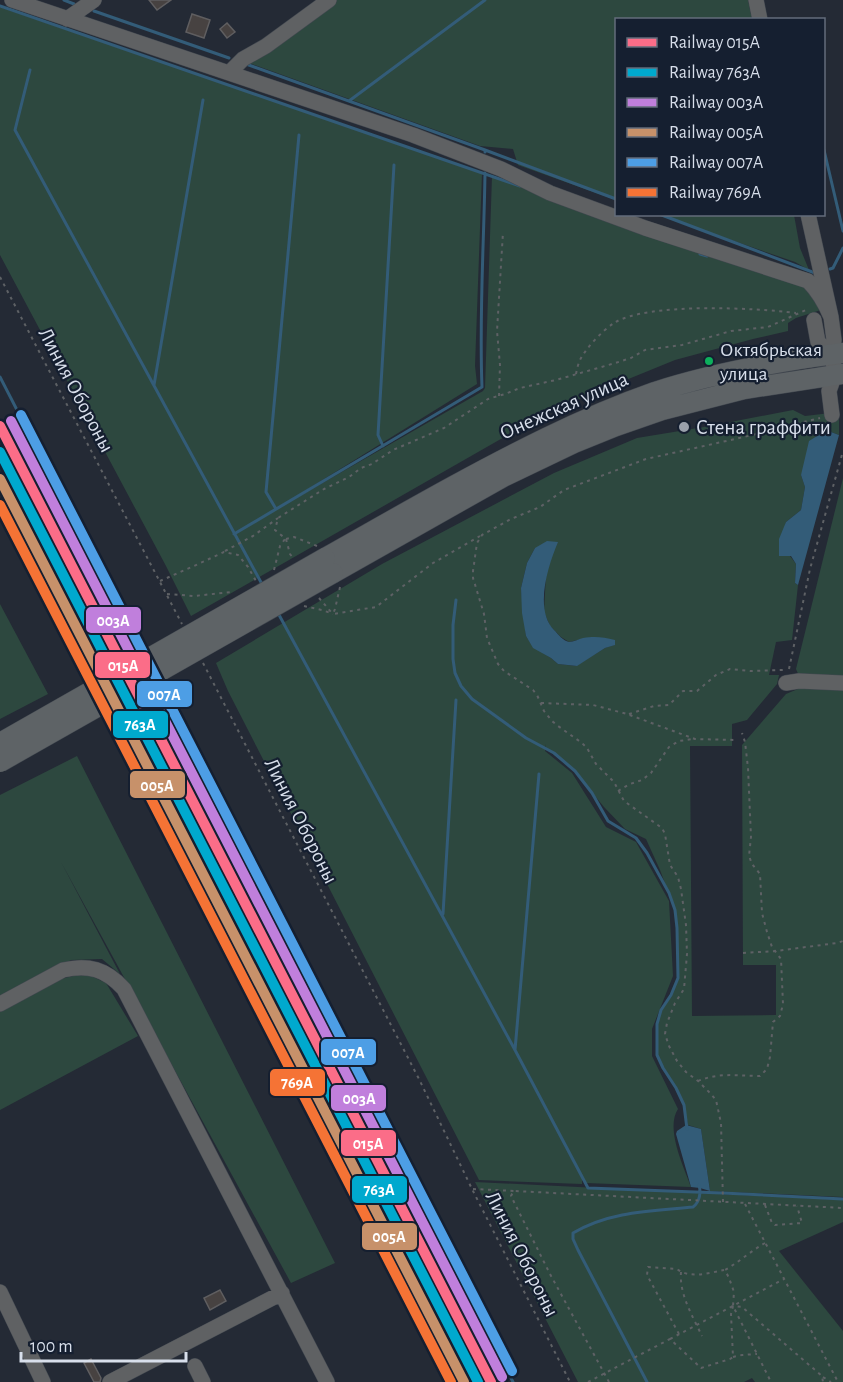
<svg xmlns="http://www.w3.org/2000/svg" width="843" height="1382" font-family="'Alegreya Sans',sans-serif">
	<rect width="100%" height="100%" fill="#242a35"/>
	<path fill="#2d483f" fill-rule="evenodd" d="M333 0H748L752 19 616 20V200L518 165 513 149 480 146 246 62Z
		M0 7 482 173 475 366 477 384 258 520 483 391 485 388 492 176 647 231 811 286 824 309 796 318 788 323V331L753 339 675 360 550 411 191 616 166 566 0 255Z
		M658 215H794L800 248 809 270 795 262Z
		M793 410 805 416 839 412V435L831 432 801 475 805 487 801 510 786 522 779 556H790L796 564 795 583 798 585 792 640 776 642 769 675H779L777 684 747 720 732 724V746H690L692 1016 776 1015V965H743L742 745 786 694 805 686 843 691V1197L710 1191 701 1129 688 1125 684 1105 676 1088 663 1068 657 1055V1024L661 1010 671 995 678 978 677 928 675 910 660 870 646 839 625 829 604 807 572 768 546 749V744L545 751 572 773 606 827 636 842 669 901 673 976 652 1029V1056L678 1109C665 1129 684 1167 691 1187L586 1183 582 1178V1184L479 1180 228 691 216 663 382 564 554 473 637 438 710 426ZM535 548 550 562 546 574 544 612 550 626 561 637 569 642 582 639 614 645 605 648 576 666 558 664 551 658 533 647 526 636 521 588 527 563Z
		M843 478V680L800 678 796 669Z
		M0 604 48 694 0 719Z
		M77 756 335 1263 291 1283 61 862 120 974 102 959 71 960 0 997V795Z
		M85 973 106 983 138 1036 0 1110V1012L61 979Z
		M475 1182 843 1200V1222L779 1251 843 1331V1382H755L752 1378 744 1382H578Z"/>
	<path fill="#335c78" d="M831 432 839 435 798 585 795 583 796 564 791 556H779V539L786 522 801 510 805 487 801 475 809 441 822 433Z
		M547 541 558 542C548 566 534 609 554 630 558 634 563 641 569 642 573 642 579 639 583 638 595 636 603 637 615 640V645L605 648 577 666 558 664 551 658 533 648 526 636 522 613 521 588 527 563 535 548Z
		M686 1125 701 1129 710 1191 700 1188 691 1187 676 1134 677 1131Z"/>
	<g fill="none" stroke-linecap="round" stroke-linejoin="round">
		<path stroke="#335c78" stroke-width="3" d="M64 0 74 4
			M0 6 520 186
			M94 11 229 58
			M246 64 485 150V152
			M30 70 15 130 263 586
			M349 101 485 0
			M485 150 616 199
			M824 150 843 231
			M659 214 815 273
			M700 254 707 256
			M830 269 833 268 843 248
			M0 377 142 653
			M154 385 203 100
			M383 446 378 435 394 165
			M276 509 266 492 299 135
			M234 534 482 387C479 316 484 244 485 173
			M456 600 453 625V659L455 673 461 686 472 699 526 738 554 753 575 771 592 793 608 821 636 838 647 853 669 893 675 910 677 928 678 978 671 995 661 1010 657 1024V1055L663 1068 676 1088 684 1105 687 1129
			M278 613 515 1050 588 1188 722 1193
			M156 680C274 915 393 1149 513 1382
			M443 914 456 700
			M515 1050 539 774
			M723 1193 843 1199
			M647 1382 578 1250 573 1239V1233C610 1211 652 1211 693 1207 700 1202 701 1192 699 1185"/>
	</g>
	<path fill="#474241" stroke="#5f5e60" stroke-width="1.5" d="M149 0H171L157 10Z
		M192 14 210 20 204 38 186 32Z
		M227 23 235 32 227 38 220 29Z
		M220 1290 226 1301 210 1310 204 1298Z
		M91 1359 101 1378 100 1382H94L84 1363Z"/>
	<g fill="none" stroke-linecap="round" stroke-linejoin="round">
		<defs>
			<path id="minor" d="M12 0 413 135 501 169 550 193 645 228 808 281C819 292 825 303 831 317
				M756 0 760 20
				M67 19 94 0
				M229 73 243 59 266 46 329 0
				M808 214 831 317 834 340 832 355 835 374 829 391 832 415
				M814 320 818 342 832 355
				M786 683 799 681 843 683
				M0 1004 63 970C88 964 106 969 124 989L327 1382
				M0 1292 43 1382
				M195 1366 203 1382
				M110 1382 282 1293"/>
			<path id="major" d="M325 558C398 517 470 475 546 438 581 421 618 405 655 392 714 373 781 361 843 353
				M333 573 503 477 574 443 616 426 662 410 744 389 843 374"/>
		</defs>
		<use href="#minor" stroke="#424850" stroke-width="16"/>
		<use href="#major" stroke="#424850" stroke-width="21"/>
		<path stroke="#5e6165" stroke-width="2" stroke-dasharray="3 4.5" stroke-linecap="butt" d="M0 277 182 624
			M576 374C577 369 578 364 580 360 586 348 602 331 614 323 647 302 756 308 796 313
			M499 396 500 365 497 331 503 232
			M286 539 290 554 293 558
			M317 546 294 537 286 539 275 530 278 518 324 489 349 477 361 468 372 464 393 450 444 428 488 399 505 394 520 388 556 380 612 364 631 358 645 350 682 345 731 331 768 327 806 310
			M225 551 253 536 278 518
			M274 570 280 546 285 539
			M160 581 194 566 224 552 238 555 248 567 256 581
			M340 587 335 609 333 614 376 607 433 563 480 536
			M167 594 194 596 232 592
			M319 598 331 612
			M304 606 322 610 333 614
			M203 663 419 1079 472 1189 570 1382
			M789 669 810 569 843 451
			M541 703 593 705 627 714 695 739 737 740
			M629 714 654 706 669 705 683 691H697L716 675 730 669 750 671 783 670
			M618 791 630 784 642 780 651 773 669 747 679 741 693 739
			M743 953 776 951 837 943 843 941
			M698 1081C719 1072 739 1076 760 1076L767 1069 770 1057 773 1022 780 1016 783 1004 781 959 772 947 767 932 762 913 760 874 752 864 749 856 751 837 748 768 745 742 742 733
			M473 1189 515 1191
			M723 1202 721 1123 716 1100 710 1093 698 1081 686 1072 677 1061 669 1046 665 1034 667 1023 675 1003 684 989 687 954 686 925 681 889 678 877 670 865 665 834 662 828 624 801 614 782 596 764 587 748 582 743 558 726 552 721 544 711 537 695 533 690 504 671 498 664 487 638 484 614 473 578V571L477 543 482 535 511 519 540 507 564 490 646 459 744 437 820 418
			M745 1204 838 1382
			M765 1205 772 1223 775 1225 802 1223 797 1206
			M765 1243C751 1251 739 1262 725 1270L729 1278 734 1292 733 1306 771 1382
			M681 1272C679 1294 693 1317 702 1336
			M679 1334 647 1275 648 1267 677 1269C690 1279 709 1273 724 1270
			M670 1339 784 1279
			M733 1357 742 1355 757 1354
			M823 1377 831 1382
			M588 1382 670 1339 701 1368 730 1359 733 1357 731 1314 733 1306 742 1307 822 1376 823 1382
			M609 1382 550 1274 511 1196 512 1194 515 1191 843 1208"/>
		<use href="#minor" stroke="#5f6163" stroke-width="15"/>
		<use href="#major" stroke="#5e6366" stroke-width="20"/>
		<defs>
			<path id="major-bridge" d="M0 743 325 558
				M0 762 333 573"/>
		</defs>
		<use href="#major-bridge" stroke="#424850" stroke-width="21" stroke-linecap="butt"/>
		<use href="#major-bridge" stroke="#5e6366" stroke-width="20"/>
		<defs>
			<path id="rail-1" d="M0 426 491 1382"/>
			<path id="rail-2" d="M0 452 478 1382"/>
			<path id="rail-3" d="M11 421 502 1377"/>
			<path id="rail-4" d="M0 479 464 1382"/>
			<path id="rail-5" d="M21 415 512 1371"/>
			<path id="rail-6" d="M0 505 451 1382"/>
		</defs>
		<use href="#rail-1" stroke="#151f30" stroke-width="15"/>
		<use href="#rail-2" stroke="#151f30" stroke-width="15"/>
		<use href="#rail-3" stroke="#151f30" stroke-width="15"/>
		<use href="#rail-4" stroke="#151f30" stroke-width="15"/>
		<use href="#rail-5" stroke="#151f30" stroke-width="15"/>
		<use href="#rail-6" stroke="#151f30" stroke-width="15"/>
		<use href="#rail-1" stroke="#fb6d88" stroke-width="10"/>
		<use href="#rail-2" stroke="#00a9ce" stroke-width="10"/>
		<use href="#rail-3" stroke="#c07fdc" stroke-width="10"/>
		<use href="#rail-4" stroke="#c7916a" stroke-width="10"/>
		<use href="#rail-5" stroke="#4d9ee5" stroke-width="10"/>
		<use href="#rail-6" stroke="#f57335" stroke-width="10"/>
	</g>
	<circle fill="#0daf5c" stroke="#151f30" stroke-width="2" cx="709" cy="361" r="5"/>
	<circle fill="#99a0ab" stroke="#151f30" stroke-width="2" cx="684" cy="427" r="6"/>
	<g text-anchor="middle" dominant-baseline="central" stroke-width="4.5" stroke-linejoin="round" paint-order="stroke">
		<g font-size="20" fill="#d8dfeb" stroke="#151f30" text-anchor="start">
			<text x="720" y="350">Октябрьская<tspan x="720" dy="24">улица</tspan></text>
		</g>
		<g font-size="21" fill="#d8dfeb" stroke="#151f30">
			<text transform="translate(76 390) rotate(62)">Линия Обороны</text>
			<text transform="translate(564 406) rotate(-24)">Онежская улица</text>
			<text transform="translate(301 821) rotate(63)">Линия Обороны</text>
			<text transform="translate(522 1254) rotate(63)">Линия Обороны</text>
		</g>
		<g font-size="21" fill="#d8dfeb" stroke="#151f30" text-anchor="start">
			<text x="696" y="427">Стена граффити</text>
		</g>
	</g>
	<g stroke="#151f30" stroke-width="2">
		<rect x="85" y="606" width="57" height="28" rx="6" fill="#c07fdc"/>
		<rect x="94" y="651" width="57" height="28" rx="6" fill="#fb6d88"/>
		<rect x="136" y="680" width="57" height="28" rx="6" fill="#4d9ee5"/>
		<rect x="112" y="710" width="57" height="29" rx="6" fill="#00a9ce"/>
		<rect x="129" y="770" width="57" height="29" rx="6" fill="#c7916a"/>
		<rect x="320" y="1038" width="57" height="28" rx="6" fill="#4d9ee5"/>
		<rect x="269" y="1068" width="57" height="29" rx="6" fill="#f57335"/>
		<rect x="330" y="1084" width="57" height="28" rx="6" fill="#c07fdc"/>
		<rect x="340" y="1129" width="57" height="28" rx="6" fill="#fb6d88"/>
		<rect x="351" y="1175" width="57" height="29" rx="6" fill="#00a9ce"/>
		<rect x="361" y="1222" width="57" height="29" rx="6" fill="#c7916a"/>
	</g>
	<g font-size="16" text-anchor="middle" font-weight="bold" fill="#fff">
		<text x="113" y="626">003А</text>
		<text x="123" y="671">015А</text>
		<text x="164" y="700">007А</text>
		<text x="140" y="730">763А</text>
		<text x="157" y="791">005А</text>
		<text x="348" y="1058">007А</text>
		<text x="297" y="1088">769А</text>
		<text x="359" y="1104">003А</text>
		<text x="368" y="1149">015А</text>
		<text x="379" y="1195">763А</text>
		<text x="389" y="1242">005А</text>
	</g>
	<rect x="615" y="18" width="210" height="198" fill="#151f30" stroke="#636c7b" stroke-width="1.5"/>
	<rect x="627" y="38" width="30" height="9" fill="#fb6d88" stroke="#636c7b" stroke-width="1.5"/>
	<text x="669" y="48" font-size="18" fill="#d8dfeb">Railway 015А</text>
	<rect x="627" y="68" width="30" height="9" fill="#00a9ce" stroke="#636c7b" stroke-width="1.5"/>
	<text x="669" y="78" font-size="18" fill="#d8dfeb">Railway 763А</text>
	<rect x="627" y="98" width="30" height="9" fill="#c07fdc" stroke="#636c7b" stroke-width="1.5"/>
	<text x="669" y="108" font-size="18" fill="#d8dfeb">Railway 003А</text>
	<rect x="627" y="128" width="30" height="9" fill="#c7916a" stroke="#636c7b" stroke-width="1.5"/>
	<text x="669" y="138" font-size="18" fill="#d8dfeb">Railway 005А</text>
	<rect x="627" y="158" width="30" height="9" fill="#4d9ee5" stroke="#636c7b" stroke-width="1.5"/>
	<text x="669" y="168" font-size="18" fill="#d8dfeb">Railway 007А</text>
	<rect x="627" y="188" width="30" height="9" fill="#f57335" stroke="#636c7b" stroke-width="1.5"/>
	<text x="669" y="198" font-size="18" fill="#d8dfeb">Railway 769А</text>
	<path d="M21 1352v9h165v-9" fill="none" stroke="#d8dfeb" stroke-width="3"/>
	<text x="30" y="1352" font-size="18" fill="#d8dfeb" stroke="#151f30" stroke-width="4.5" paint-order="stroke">100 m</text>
</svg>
